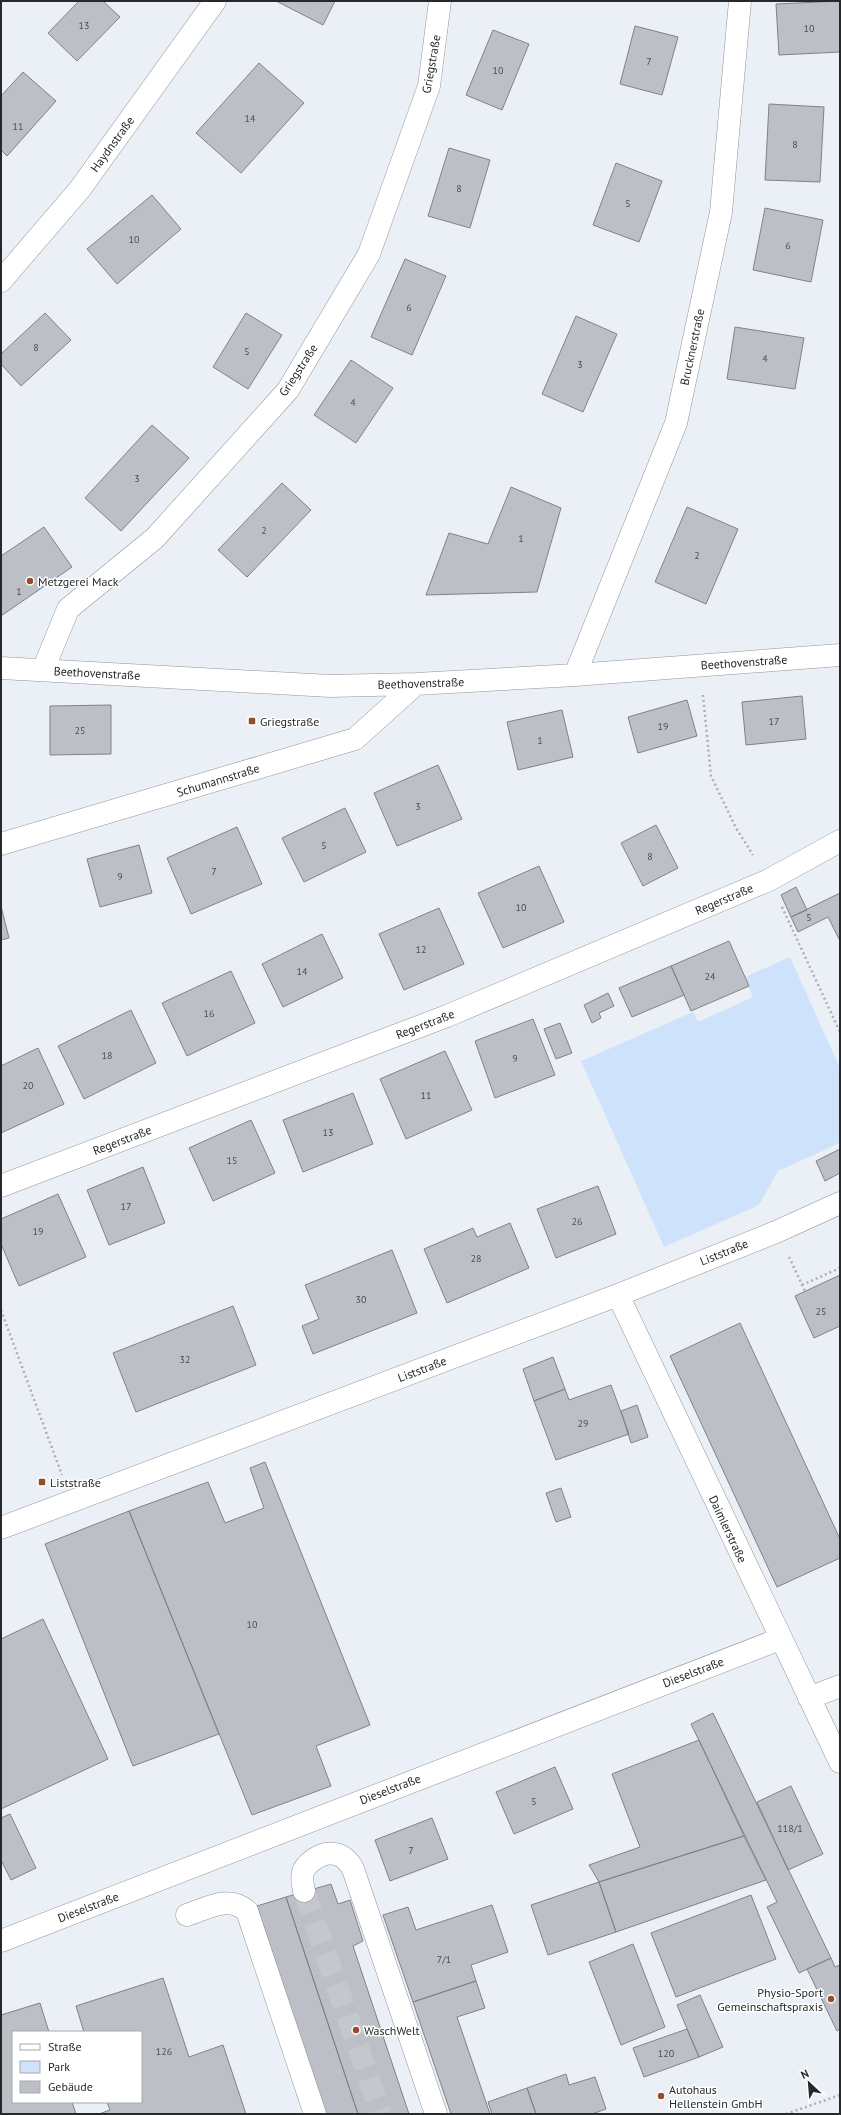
<svg xmlns="http://www.w3.org/2000/svg" width="841" height="2115" font-family="'PT Sans',sans-serif">
	<rect width="100%" height="100%" fill="#ebf0f6"/>
	<path fill="#cfe2fc" d="M790 957 840 1068V1143L778 1171 759 1205 664 1247 581 1061 693 1012 698 1022 753 997 745 977Z"/>
	<path fill="#bcc0c6" stroke="#7f8388" d="M79 1H103L120 17 77 61 48 33Z
		M276 1H335L323 25Z
		M840 1V52L779 55 776 4Z
		M635 26 678 37 662 95 620 84Z
		M493 30 529 44 502 110 466 95Z
		M259 63 304 103 241 173 196 133Z
		M23 72 56 101 7 156 1 150V96Z
		M769 104 824 107 820 182 765 180Z
		M449 148 490 160 470 228 428 216Z
		M616 163 662 181 639 242 593 225Z
		M152 195 181 229 117 284 87 249Z
		M765 208 823 220 811 282 753 270Z
		M405 259 446 276 412 355 371 337Z
		M45 313 71 340 21 386 1 364V354Z
		M246 313 282 335 248 389 213 367Z
		M576 316 617 334 583 412 542 394Z
		M735 327 804 338 795 389 727 379Z
		M351 360 393 388 356 443 314 415Z
		M152 425 189 458 121 531 85 498Z
		M282 483 311 510 247 577 218 550Z
		M511 487 561 508 537 592 426 595 449 533 488 544Z
		M687 507 738 529 706 604 655 582Z
		M44 527 72 567 1 616V556Z
		M802 696 806 739 746 745 742 702Z
		M687 700 697 736 638 753 628 717Z
		M111 705V754L50 755V706Z
		M562 710 573 757 518 770 507 722Z
		M438 765 462 819 397 846 374 793Z
		M345 808 366 852 304 882 282 838Z
		M656 825 678 868 643 886 621 843Z
		M237 827 262 884 191 914 167 858Z
		M139 845 152 893 100 907 87 859Z
		M539 866 564 922 503 948 478 893Z
		M796 887 807 910 791 917 781 895Z
		M840 893V941L828 917 798 932 791 917Z
		M1 906 9 938 1 940Z
		M439 908 464 964 404 990 379 934Z
		M322 934 343 978 283 1007 262 964Z
		M729 941 749 986 691 1011 671 966Z
		M671 966 684 995 632 1017 619 988Z
		M231 971 255 1023 187 1056 162 1003Z
		M608 993 614 1006 599 1013 601 1018 592 1023 584 1005Z
		M131 1010 156 1063 84 1099 58 1046Z
		M533 1019 555 1075 495 1098 475 1041Z
		M560 1023 572 1053 556 1059 544 1029Z
		M38 1048 64 1104 1 1133V1066Z
		M445 1051 472 1110 406 1139 380 1079Z
		M353 1093 373 1144 303 1172 283 1120Z
		M251 1120 275 1173 213 1201 189 1148Z
		M840 1149V1173L825 1181 816 1161Z
		M143 1167 165 1223 109 1245 87 1190Z
		M598 1186 616 1234 556 1258 537 1209Z
		M58 1194 86 1257 19 1286 1 1244V1219Z
		M510 1223 529 1268 447 1303 424 1249 473 1228 477 1237Z
		M392 1250 417 1313 313 1354 302 1326 319 1319 305 1285Z
		M840 1275V1326L814 1338 795 1296Z
		M233 1306 256 1365 136 1412 113 1353Z
		M740 1323 840 1539V1558L777 1587 670 1356Z
		M553 1357 565 1389 534 1401 523 1369Z
		M611 1385 629 1434 556 1460 534 1401 565 1389 569 1400Z
		M637 1405 648 1437 631 1443 621 1411Z
		M265 1462 370 1725 316 1746 331 1786 252 1815 129 1511 208 1482 225 1523 264 1508 250 1468Z
		M561 1488 571 1517 556 1522 546 1493Z
		M129 1511 219 1734 133 1766 45 1544Z
		M43 1619 108 1759 1 1809V1639Z
		M713 1713 831 1958 799 1973 767 1907 777 1902 691 1724Z
		M699 1740 744 1836 599 1882 589 1865 640 1847 612 1774Z
		M555 1767 573 1809 514 1834 496 1792Z
		M791 1786 823 1854 788 1870 757 1802Z
		M10 1814 36 1868 11 1880 1 1860V1818Z
		M432 1818 448 1859 390 1881 375 1840Z
		M744 1836 766 1880 616 1932 599 1882Z
		M599 1882 616 1932 548 1955 531 1905Z
		M331 1884 338 1904 350 1900 363 1941 353 1946 409 2114H358L286 1897Z
		M751 1895 776 1959 676 1997 651 1933Z
		M286 1897 358 2114H326L257 1906Z
		M492 1905 508 1952 471 1965 476 1981 413 2002 383 1915 408 1907 416 1930Z
		M633 1944 665 2027 621 2045 589 1962Z
		M831 1958 835 1967 840 1965V2029L837 2031 807 1969Z
		M163 1978 189 2057 223 2045 246 2114H99L110 2110 107 2102H141V2032H84L76 2006Z
		M476 1981 485 2008 457 2017 490 2114H451L413 2002Z
		M700 1995 723 2047 699 2057 677 2005Z
		M40 2003 49 2032H13V2102H72L76 2114H1V2015Z
		M687 2029 699 2057 644 2077 633 2048Z
		M566 2074 569 2085 595 2077 606 2109 592 2114H536L527 2088Z
		M527 2088 536 2114H492L488 2102Z"/>
	<g fill="none" stroke-linecap="round" stroke-linejoin="round">
		<path stroke="#c4c8cd" stroke-width="22" stroke-dasharray="22 11" stroke-linecap="butt" d="M304 1891 381 2114"/>
		<defs>
			<path id="minor" d="M1 281 80 189 215 1
				M1 668 330 686 416 684 575 675 840 655
				M43 670 68 609 155 538 288 390 369 254 429 86 440 1
				M575 675 676 423 721 212 740 1
				M1 844 355 739 416 684
				M1 1186 447 1016 769 880 840 841
				M618 1295 840 1762
				M1 1528 618 1295 776 1232 840 1203
				M809 1698 840 1686
				M304 1891C303 1884 301 1879 303 1872 304 1868 309 1863 313 1860 328 1849 344 1852 353 1869L436 2114
				M187 1915C208 1908 228 1895 247 1911L315 2114
				M1 1941 780 1639"/>
		</defs>
		<use href="#minor" stroke="#92959b" stroke-width="23"/>
		<path stroke="#abafb4" stroke-width="2.5" stroke-dasharray="2 3" stroke-linecap="butt" d="M703 695 711 776 736 828 753 855
			M782 907 840 1032
			M789 1257 805 1291
			M802 1285 840 1268
			M1 1310 62 1475
			M786 2114 840 2095"/>
		<use href="#minor" stroke="#fff" stroke-width="22"/>
	</g>
	<g fill="#954e29" stroke="#fff" stroke-width="1.5">
		<circle cx="30" cy="581" r="4"/>
		<rect x="248" y="717" width="8" height="8" rx="2"/>
		<rect x="38" y="1478" width="8" height="8" rx="2"/>
		<circle cx="831" cy="1999" r="4"/>
		<circle cx="356" cy="2030" r="4"/>
		<circle cx="661" cy="2096" r="4"/>
	</g>
	<g text-anchor="middle" dominant-baseline="central" stroke-width="3" stroke-linejoin="round" paint-order="stroke">
		<g font-size="10" fill="#4c4e51">
			<text x="84" y="25">13</text>
			<text x="809" y="28">10</text>
			<text x="649" y="61">7</text>
			<text x="498" y="70">10</text>
			<text x="250" y="118">14</text>
			<text x="18" y="126">11</text>
			<text x="795" y="144">8</text>
			<text x="459" y="188">8</text>
			<text x="628" y="203">5</text>
			<text x="134" y="239">10</text>
			<text x="788" y="245">6</text>
			<text x="409" y="307">6</text>
			<text x="36" y="347">8</text>
			<text x="247" y="351">5</text>
			<text x="765" y="358">4</text>
			<text x="580" y="364">3</text>
			<text x="353" y="402">4</text>
			<text x="137" y="478">3</text>
			<text x="264" y="530">2</text>
			<text x="521" y="538">1</text>
			<text x="697" y="555">2</text>
			<text x="19" y="591">1</text>
			<text x="774" y="721">17</text>
			<text x="663" y="726">19</text>
			<text x="80" y="730">25</text>
			<text x="540" y="740">1</text>
			<text x="418" y="806">3</text>
			<text x="324" y="845">5</text>
			<text x="650" y="856">8</text>
			<text x="214" y="871">7</text>
			<text x="120" y="876">9</text>
			<text x="521" y="907">10</text>
			<text x="809" y="917">5</text>
			<text x="421" y="949">12</text>
			<text x="302" y="971">14</text>
			<text x="710" y="976">24</text>
			<text x="209" y="1013">16</text>
			<text x="107" y="1055">18</text>
			<text x="515" y="1058">9</text>
			<text x="28" y="1085">20</text>
			<text x="426" y="1095">11</text>
			<text x="328" y="1132">13</text>
			<text x="232" y="1160">15</text>
			<text x="126" y="1206">17</text>
			<text x="577" y="1221">26</text>
			<text x="38" y="1231">19</text>
			<text x="476" y="1258">28</text>
			<text x="361" y="1299">30</text>
			<text x="821" y="1311">25</text>
			<text x="185" y="1359">32</text>
			<text x="583" y="1423">29</text>
			<text x="252" y="1624">10</text>
			<text x="534" y="1801">5</text>
			<text x="790" y="1828">118/1</text>
			<text x="411" y="1850">7</text>
			<text x="444" y="1959">7/1</text>
			<text x="164" y="2051">126</text>
			<text x="666" y="2053">120</text>
		</g>
		<g font-size="12" fill="#26282a" stroke="#fff">
			<text transform="translate(431 64) rotate(-80)">Griegstraße</text>
			<text transform="translate(112 144) rotate(-54)">Haydnstraße</text>
			<text transform="translate(692 347) rotate(-78)">Brucknerstraße</text>
			<text transform="translate(298 370) rotate(-57)">Griegstraße</text>
			<text transform="translate(744 662) rotate(-4)">Beethovenstraße</text>
			<text transform="translate(97 673) rotate(3)">Beethovenstraße</text>
			<text transform="translate(421 683) rotate(-2)">Beethovenstraße</text>
			<text transform="translate(218 780) rotate(-17)">Schumannstraße</text>
			<text transform="translate(724 899) rotate(-23)">Regerstraße</text>
			<text transform="translate(425 1024) rotate(-21)">Regerstraße</text>
			<text transform="translate(122 1140) rotate(-21)">Regerstraße</text>
			<text transform="translate(724 1252) rotate(-22)">Liststraße</text>
			<text transform="translate(422 1369) rotate(-21)">Liststraße</text>
			<text transform="translate(728 1529) rotate(65)">Daimlerstraße</text>
			<text transform="translate(693 1672) rotate(-21)">Dieselstraße</text>
			<text transform="translate(390 1789) rotate(-21)">Dieselstraße</text>
			<text transform="translate(88 1907) rotate(-21)">Dieselstraße</text>
		</g>
		<g font-size="12" fill="#26282a" stroke="#fff" text-anchor="start">
			<text x="38" y="581">Metzgerei Mack</text>
			<text x="260" y="721">Griegstraße</text>
			<text x="50" y="1482">Liststraße</text>
			<text x="823" y="1992" text-anchor="end">Physio-Sport<tspan x="823" dy="14">Gemeinschaftspraxis</tspan></text>
			<text x="364" y="2030">WaschWelt</text>
			<text x="669" y="2089">Autohaus<tspan x="669" dy="14">Hellenstein GmbH</tspan></text>
		</g>
	</g>
	<rect width="841" height="2115" fill="none" stroke="#26282a" stroke-width="4"/>
	<rect x="12" y="2031" width="130" height="72" fill="#ffffff" stroke="#a8a9aa"/>
	<rect x="20" y="2044" width="20" height="6" fill="#ffffff" stroke="#a8a9aa"/>
	<text x="48" y="2051" font-size="12" fill="#26282a">Straße</text>
	<rect x="20" y="2061" width="20" height="12" fill="#cfe2fc" stroke="#a8a9aa"/>
	<text x="48" y="2071" font-size="12" fill="#26282a">Park</text>
	<rect x="20" y="2081" width="20" height="12" fill="#bcc0c6" stroke="#a8a9aa"/>
	<text x="48" y="2091" font-size="12" fill="#26282a">Gebäude</text>
	<g transform="translate(809 2083) rotate(334)" stroke="#ffffff" stroke-width="3" paint-order="stroke">
	<path d="M0-3L7 15L0 10L-7 15Z" fill="#26282a"/>
	<text y="-6" font-size="11" font-weight="bold" text-anchor="middle" fill="#26282a">N</text>
	</g>
</svg>
